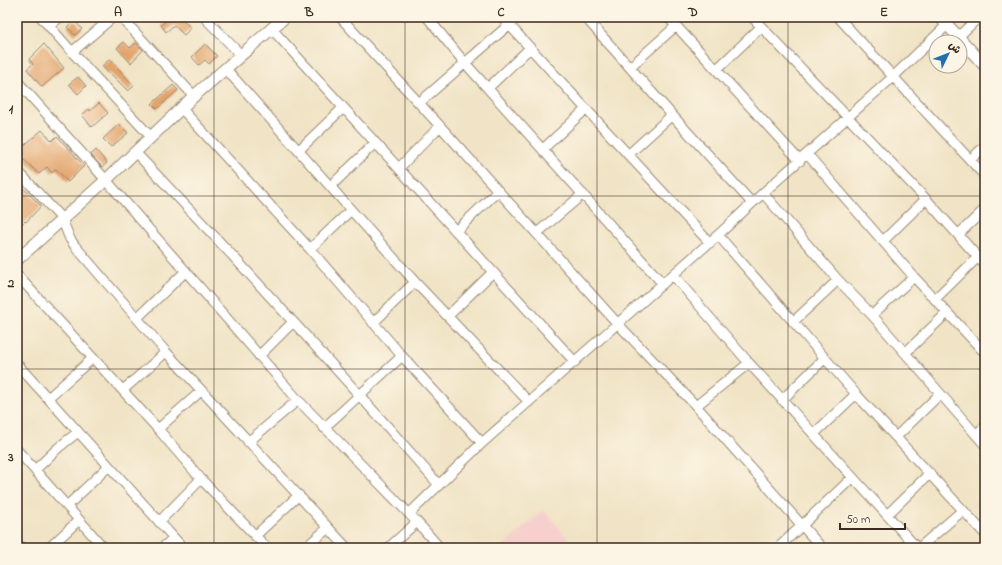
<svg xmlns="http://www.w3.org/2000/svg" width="1002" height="565" font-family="'Indie Flower','Playpen Sans Arabic',sans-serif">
	<rect width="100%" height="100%" fill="#fcf5e5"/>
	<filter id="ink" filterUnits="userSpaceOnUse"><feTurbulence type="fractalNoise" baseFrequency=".025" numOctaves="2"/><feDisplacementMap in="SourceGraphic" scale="8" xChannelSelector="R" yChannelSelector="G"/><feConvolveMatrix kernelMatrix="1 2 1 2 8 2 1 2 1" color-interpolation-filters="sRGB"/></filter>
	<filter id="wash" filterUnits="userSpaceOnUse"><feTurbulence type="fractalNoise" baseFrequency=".012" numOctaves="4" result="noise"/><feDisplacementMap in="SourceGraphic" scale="16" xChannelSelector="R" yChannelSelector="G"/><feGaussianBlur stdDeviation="0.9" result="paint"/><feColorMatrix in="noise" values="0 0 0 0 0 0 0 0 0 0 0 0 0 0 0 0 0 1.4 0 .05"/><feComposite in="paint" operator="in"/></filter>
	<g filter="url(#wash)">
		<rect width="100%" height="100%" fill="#f1e4c6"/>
		<path fill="#f7d0cd" d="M543 510 577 548H501Z"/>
		<g id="blocks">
			<path fill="#e3a369" d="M171 17H180L191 28 184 35 174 25 166 32 161 25Z
				M75 21 82 29 75 35 67 27Z
				M124 42 130 48 136 43 143 50 131 63 117 48Z
				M44 44 64 68 42 87 27 69 33 64 29 59Z
				M205 44 217 56 209 64 205 60 199 65 192 57Z
				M110 59 134 86 128 91 110 73 109 74 102 66Z
				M78 77 86 86 78 94 69 84Z
				M173 85 178 90 157 109 152 104Z
				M99 103 108 113 92 127 82 115 89 109 90 111Z
				M119 124 128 133 111 147 103 139Z
				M42 130 52 141 57 136 84 166 68 182 56 169 52 173 47 167 39 174 21 157 24 153 20 149Z
				M96 150 107 163 102 167 91 155Z
				M23 188 41 206 26 222 25 221 17 228V193Z"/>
		</g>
	</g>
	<g filter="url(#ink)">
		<use href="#blocks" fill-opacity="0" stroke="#968772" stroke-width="1"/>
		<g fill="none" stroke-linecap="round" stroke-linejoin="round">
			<defs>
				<path id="minor" d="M41 17 72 52 151 137
					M121 17 194 96
					M204 17 240 54
					M340 17 440 126 618 324 696 406 822 548
					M427 17 465 63 663 284
					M502 17 586 109 710 243
					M585 17 672 115 752 203
					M668 17 800 161
					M752 17 926 199 985 265
					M838 17 985 176
					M49 26 60 17
					M271 28 575 362
					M958 37 979 17
					M72 52 113 17
					M630 67 676 26
					M225 68 415 282 529 402
					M717 69 761 27
					M17 81 106 180 298 400 417 522 440 548
					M488 88 530 48
					M419 103 518 17
					M181 108 310 249 402 356 482 443
					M543 149 586 109
					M299 150 343 108
					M135 152C239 261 340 372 439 485
					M807 154 914 277 985 353
					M628 155 672 115
					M970 160 985 146
					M399 168 440 126
					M17 170 62 219 70 239 75 246 166 352 347 548
					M331 186 375 143
					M763 193 838 280 872 315 985 445
					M456 231 498 191
					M537 233 583 194
					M959 234 985 209
					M718 235 856 394 985 534
					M883 241 926 199
					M310 249 351 210
					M17 275 158 429 201 479 267 548
					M673 275 749 363 917 548
					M935 299 978 257
					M872 315 914 277
					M448 316 493 272
					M137 318 186 271
					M793 322 838 280
					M373 323 415 282
					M905 353 947 313
					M259 356 293 322
					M17 364 183 548
					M123 390 166 352
					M48 398 93 358
					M782 400 825 358
					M696 406 749 363
					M324 428 402 356
					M158 429 201 391
					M814 434 856 394
					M976 435 985 426
					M896 437 940 394
					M248 442 298 400
					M17 450 104 548
					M35 470 58 448 78 432
					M67 506 109 466
					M409 514 482 443 718 235 763 193 894 76 947 25
					M887 515 930 473
					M159 522 201 479
					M255 536 299 495
					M17 543 22 548
					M49 548 79 520
					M162 548 174 538
					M305 548 328 528
					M388 548 417 522
					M778 548 852 478
					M919 548 962 511"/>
				<path id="tertiary" d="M940 17 985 66
					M17 260 106 180 194 96 285 17"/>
			</defs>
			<use href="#minor" stroke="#968772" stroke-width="11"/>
			<use href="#tertiary" stroke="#968772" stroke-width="13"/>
			<use href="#minor" stroke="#fff" stroke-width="9"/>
			<use href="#tertiary" stroke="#fff" stroke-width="11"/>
		</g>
	</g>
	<path fill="none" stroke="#3b2a1e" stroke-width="1" stroke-opacity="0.55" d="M214 17V548M405 17V548M597 17V548M788 17V548M17 196H985M17 369H985"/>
	<rect width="1002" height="565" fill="none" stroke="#fcf5e5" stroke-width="44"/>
	<g transform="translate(948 54) rotate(47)"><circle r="19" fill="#fcf5e5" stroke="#afa495"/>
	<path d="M0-3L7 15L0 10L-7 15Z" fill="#1f6fb2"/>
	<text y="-6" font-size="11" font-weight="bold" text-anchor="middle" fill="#3b2a1e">ش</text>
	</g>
	<path d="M840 523v6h65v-6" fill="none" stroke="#3b2a1e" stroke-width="2"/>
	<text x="846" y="523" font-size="12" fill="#3b2a1e" stroke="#fcf5e5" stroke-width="3" paint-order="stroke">50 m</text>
	<rect x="22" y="22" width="958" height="521" fill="none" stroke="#3b2a1e" stroke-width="1.5"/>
	<g font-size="13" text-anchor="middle" font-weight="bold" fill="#3b2a1e">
		<text x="118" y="16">A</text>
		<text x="309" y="16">B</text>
		<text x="501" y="16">C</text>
		<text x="693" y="16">D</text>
		<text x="884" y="16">E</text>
		<text x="11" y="113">1</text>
		<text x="11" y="287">2</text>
		<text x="11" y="461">3</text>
	</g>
</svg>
